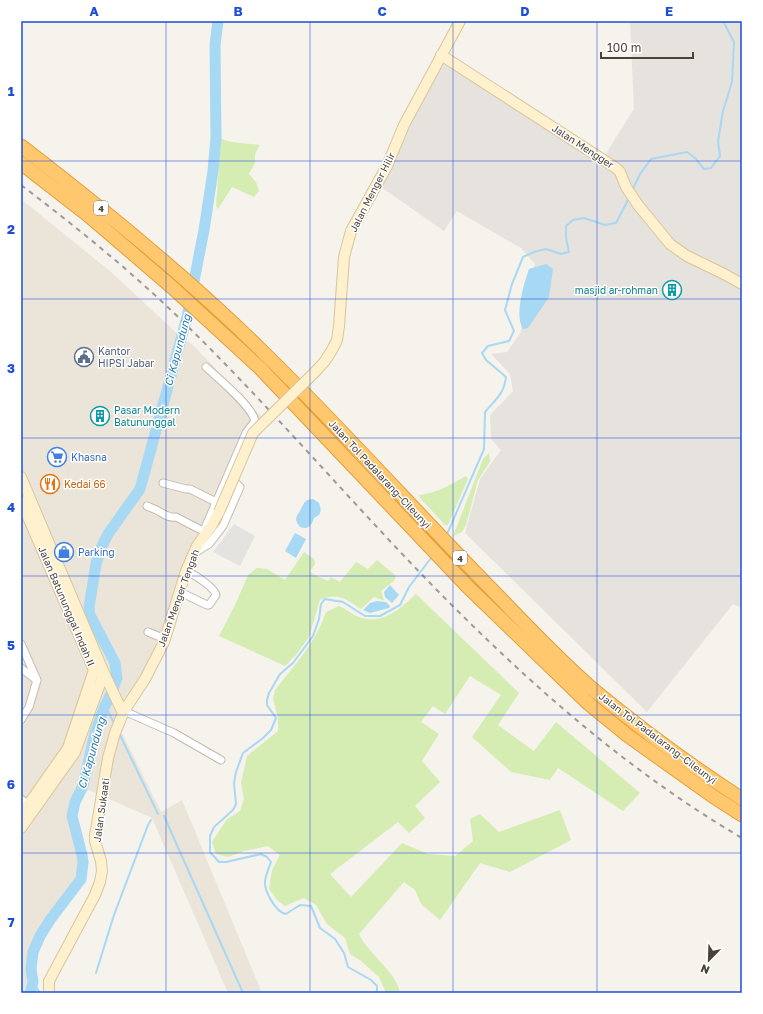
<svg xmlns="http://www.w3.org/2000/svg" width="763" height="1014" font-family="'Golos Text',sans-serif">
	<rect width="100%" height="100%" fill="#f6f3ec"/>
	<path fill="#ebe4d9" d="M21 199 111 272 183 339 192 344 261 416 242 441 232 461 187 559 159 644 137 687 125 698 116 721 161 812 182 800 262 993H228L152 818 84 788 71 824 85 867 83 885 74 896 57 907 45 922 34 954 24 993H21Z"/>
	<path fill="#e6e2dd" d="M630 21H742V608L733 604 647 712 465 533 480 479 501 450 491 439 490 415 513 391 510 374 491 354 507 352 521 332 524 298 535 264 521 248 457 211 444 231 378 185 447 57 605 155 634 109Z"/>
	<path fill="#d5ecb3" d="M221 139 232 142 260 145 255 154V163L249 174 256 182 259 191 254 197 232 187 218 209 216 206Z
		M489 453 490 462 478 480 466 525 462 532 453 536 483 459Z
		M466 476 468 479 448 525H445L420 498 419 495C437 493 450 485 466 476Z
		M304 552 314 559 315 564 310 571 313 574 328 581 331 577 340 582 356 562 368 569 377 560 396 576 394 581 381 591 384 600H382L374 597 361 609C346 599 337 592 320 600L309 637 296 655 285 666 219 636 236 603 248 575 257 568 267 569 285 580Z
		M416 594 519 693 498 725 534 751 556 722 640 793 623 811 558 768 550 780 511 772 472 737 501 695 470 676 445 714 433 706 421 722 439 734 422 761 440 782 415 806 425 818 409 833 398 822 330 874 351 897 402 843 428 854 455 856 473 841 470 819 480 814 499 832 560 810 571 840 510 872 480 863 440 920 421 904 415 890 404 882 359 934C368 954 397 972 400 993H386L379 977 361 961 350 954 345 938 327 924 316 905 304 898 285 906 278 901 269 889 272 870 280 855 268 846 244 851 228 857 216 854 212 842 227 819 240 811 244 799 241 783 247 756 278 731V718L273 699 275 690C295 665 316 642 326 612L339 606C346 609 354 616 362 618 384 624 401 608 416 594Z"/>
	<path fill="#e5e3e0" d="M234 524 255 536 240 566 213 552Z"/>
	<path fill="#a7d8f4" d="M546 264 553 269 549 297 528 328 523 329C514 316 524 283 529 269Z
		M313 499 319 503C322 511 321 515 314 518 312 525 308 530 300 527 293 519 297 516 301 509 304 503 305 499 313 499Z
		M295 533 306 539 296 558 285 551Z
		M390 585 399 595 392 603 385 597 384 592Z
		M377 601 386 602 390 606 389 608 370 613 363 610 370 603Z"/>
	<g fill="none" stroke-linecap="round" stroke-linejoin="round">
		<path stroke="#a7d8f4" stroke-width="2" d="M632 191 640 174 651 159 687 152 695 158 704 169 711 168 720 156 718 141 723 111 732 82 734 42 723 21
			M448 532 484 449 485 412C496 399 504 394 506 377L486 360 482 353 488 346 509 341 514 331 505 310 512 284 523 257 534 252 546 249 561 254 569 252 566 238V226L573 220 584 218 605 225 616 223 629 198
			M105 705 114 723
			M120 735 158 814
			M164 816 243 993
			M96 973 114 915 148 825 151 820
			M33 982 40 993
			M377 993V986L371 980 348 967 344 953 335 939 320 928 311 906 300 905 286 914C275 912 264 890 265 881 266 874 269 868 271 862L267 857 261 854 226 862H219L210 852V836L214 827 233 810 236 804 234 783 236 772 243 753 263 738 271 730 276 718 267 705V700L269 693 280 674 293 663 313 636 319 619 321 604 325 599 343 602 365 616H380L400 605 409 587 431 558"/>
		<path stroke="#a7d8f4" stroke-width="11" d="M30 993 33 982 31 969 33 952 40 936 50 920 81 879 83 862 82 855 72 816 75 802 83 786 95 733 104 708 112 692 117 678 115 663 90 615 89 607 96 564 101 548 108 534 140 489 187 317 204 230 213 171 216 138 215 45 218 21"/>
		<defs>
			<path id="street" d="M163 483 186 489H190L216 502
				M147 506C151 508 156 509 160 512 165 515 169 518 176 517L203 531
				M205 528 246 433 255 421C252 406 219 379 206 367
				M193 554 209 544 223 526 240 487 237 484 229 479
				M180 592 207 605H209L216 595C215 588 194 574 186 571
				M148 632 165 639
				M21 644 37 680
				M21 668 35 679
				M124 711 174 733 221 760
				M21 720 29 707 37 680
				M21 799 32 807"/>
			<path id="secondary" d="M441 55 616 168 620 172 626 187 638 205 670 244 687 256 724 274 742 284
				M351 231 387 166 404 125 460 21
				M21 477 104 673 75 752 21 828
				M21 501 94 670 68 748 21 815
				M100 672 104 673 121 709 124 711
				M49 993V981L95 895 100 882 102 871 101 861 95 841V836L108 758 115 733 124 711 145 679 164 642 186 571 197 546 212 525 219 512"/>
			<path id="highway" d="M21 146C105 211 188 278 263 352 345 432 421 518 501 599 532 631 562 663 596 692 642 730 691 766 742 799
				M21 163 88 215 173 288 260 368 468 587 589 704 627 735 714 797 742 815"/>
		</defs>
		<use href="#street" stroke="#c3baad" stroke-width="9"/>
		<use href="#secondary" stroke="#d8c59a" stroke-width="12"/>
		<use href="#highway" stroke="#e59d37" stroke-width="15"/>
		<use href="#street" stroke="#fff" stroke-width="7"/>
		<use href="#secondary" stroke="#fff1cd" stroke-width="10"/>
		<use href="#highway" stroke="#ffc86e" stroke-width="13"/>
		<path stroke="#9a9a9a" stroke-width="2" stroke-dasharray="5 5" stroke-linecap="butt" d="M21 185C75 226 127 268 175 314 279 414 370 526 473 626 555 706 643 780 742 838"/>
		<defs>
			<path id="secondary-bridge" d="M219 512 253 433 315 372 325 361 332 350 337 340 339 326 344 257 351 231"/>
		</defs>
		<use href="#secondary-bridge" stroke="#d8c59a" stroke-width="12" stroke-linecap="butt"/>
		<use href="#secondary-bridge" stroke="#fff1cd" stroke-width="10"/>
	</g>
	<path fill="none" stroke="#1d4ed8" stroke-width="1" stroke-opacity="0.55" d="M166 21V993M310 21V993M453 21V993M597 21V993M21 161H742M21 299H742M21 438H742M21 576H742M21 715H742M21 853H742"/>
	<defs>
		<symbol id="building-ring" viewBox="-11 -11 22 22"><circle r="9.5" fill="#fff" stroke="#0f9aa8" stroke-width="1.5"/><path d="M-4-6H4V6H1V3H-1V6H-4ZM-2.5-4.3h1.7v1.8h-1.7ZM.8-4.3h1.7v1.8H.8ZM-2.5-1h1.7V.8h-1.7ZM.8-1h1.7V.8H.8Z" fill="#0f9aa8"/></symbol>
		<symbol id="civic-ring" viewBox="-11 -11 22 22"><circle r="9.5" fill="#fff" stroke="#5c6f8a" stroke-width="1.5"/><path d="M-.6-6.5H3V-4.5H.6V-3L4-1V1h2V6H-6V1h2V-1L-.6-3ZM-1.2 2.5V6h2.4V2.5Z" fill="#5c6f8a"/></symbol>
		<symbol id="supermarket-ring" viewBox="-11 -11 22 22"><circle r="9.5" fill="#fff" stroke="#3f7fe0" stroke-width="1.5"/><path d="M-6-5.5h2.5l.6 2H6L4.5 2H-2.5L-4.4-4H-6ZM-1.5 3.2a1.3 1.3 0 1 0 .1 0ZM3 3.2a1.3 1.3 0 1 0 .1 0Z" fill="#3f7fe0"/></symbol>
		<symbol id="restaurant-ring" viewBox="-11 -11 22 22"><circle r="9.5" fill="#fff" stroke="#e8710a" stroke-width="1.5"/><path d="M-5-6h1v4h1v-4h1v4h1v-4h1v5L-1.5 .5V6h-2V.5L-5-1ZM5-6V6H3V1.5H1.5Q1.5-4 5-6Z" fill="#e8710a"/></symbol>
		<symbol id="shop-ring" viewBox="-11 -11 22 22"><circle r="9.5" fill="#fff" stroke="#3f7fe0" stroke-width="1.5"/><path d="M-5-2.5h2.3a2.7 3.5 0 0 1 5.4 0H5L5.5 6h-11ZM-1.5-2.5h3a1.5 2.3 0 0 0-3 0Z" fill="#3f7fe0"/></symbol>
	</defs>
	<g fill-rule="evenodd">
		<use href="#building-ring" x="661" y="279" width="22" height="22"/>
		<use href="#civic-ring" x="73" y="346" width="22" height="22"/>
		<use href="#building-ring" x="89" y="405" width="22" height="22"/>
		<use href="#supermarket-ring" x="46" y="446" width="22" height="22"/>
		<use href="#restaurant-ring" x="39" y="473" width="22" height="22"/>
		<use href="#shop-ring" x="53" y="541" width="22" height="22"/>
	</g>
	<g text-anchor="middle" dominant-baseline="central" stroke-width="3" stroke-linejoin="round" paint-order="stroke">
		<g fill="#fff" stroke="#827b74" stroke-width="1">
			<rect x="94" y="201" width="14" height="14" rx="3"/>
			<rect x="453" y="551" width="14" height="14" rx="3"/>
		</g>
		<g font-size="9" font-weight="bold" fill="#4c4338">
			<text x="101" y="208">4</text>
			<text x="460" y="558">4</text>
		</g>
		<g font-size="10" fill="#4c4338" stroke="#fff">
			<text transform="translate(583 146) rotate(33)">Jalan Mengger</text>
			<text transform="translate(372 192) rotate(-63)">Jalan Menger Hilir</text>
			<text transform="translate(380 474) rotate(47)">Jalan Tol Padalarang–Cileunyi</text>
			<text transform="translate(178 598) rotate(-70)">Jalan Menger Tengah</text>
			<text transform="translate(67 606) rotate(67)">Jalan Batununggal Indah II</text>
			<text transform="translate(658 738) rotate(37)">Jalan Tol Padalarang–Cileunyi</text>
			<text transform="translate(101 810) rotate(-82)">Jalan Sukaati</text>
		</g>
		<g font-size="10" fill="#0d838f" stroke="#fff" text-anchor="end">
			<text x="658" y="290">masjid ar-rohman</text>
			<text x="114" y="410" text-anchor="start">Pasar Modern<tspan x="114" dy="12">Batununggal</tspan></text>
		</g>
		<g font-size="10" fill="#4e5e75" stroke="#fff" text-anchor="start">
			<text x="98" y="351">Kantor<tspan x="98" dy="12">HIPSI Jabar</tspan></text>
		</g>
		<g font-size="10" fill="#366cbe" stroke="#fff" text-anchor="start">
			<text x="71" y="457">Khasna</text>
			<text x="78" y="552">Parking</text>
		</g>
		<g font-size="10" fill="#c56008" stroke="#fff" text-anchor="start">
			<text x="64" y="484">Kedai 66</text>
		</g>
		<g font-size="11" font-style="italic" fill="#287bae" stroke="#fff">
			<text transform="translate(177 350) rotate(-75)">Ci Kapundung</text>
			<text transform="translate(91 753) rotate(-74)">Ci Kapundung</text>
		</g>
	</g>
	<rect width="763" height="1014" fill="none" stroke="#ffffff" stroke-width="44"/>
	<g transform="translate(709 960) rotate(203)" stroke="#ffffff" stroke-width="3" paint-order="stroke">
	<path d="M0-3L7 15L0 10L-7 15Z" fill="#4c4338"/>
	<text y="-6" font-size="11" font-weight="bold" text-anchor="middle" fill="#4c4338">N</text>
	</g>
	<path d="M601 52v6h92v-6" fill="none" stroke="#4c4338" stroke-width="2"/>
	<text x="607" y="52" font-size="12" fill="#4c4338" stroke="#ffffff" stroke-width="3" paint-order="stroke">100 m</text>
	<rect x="22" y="22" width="719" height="970" fill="none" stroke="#1d4ed8" stroke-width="1.5"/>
	<g font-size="13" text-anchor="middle" font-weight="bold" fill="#1d4ed8">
		<text x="94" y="16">A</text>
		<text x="238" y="16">B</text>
		<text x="382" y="16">C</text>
		<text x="525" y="16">D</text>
		<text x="669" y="16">E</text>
		<text x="11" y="96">1</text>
		<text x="11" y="234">2</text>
		<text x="11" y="373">3</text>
		<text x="11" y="512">4</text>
		<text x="11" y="650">5</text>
		<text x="11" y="789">6</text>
		<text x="11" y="927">7</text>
	</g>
</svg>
